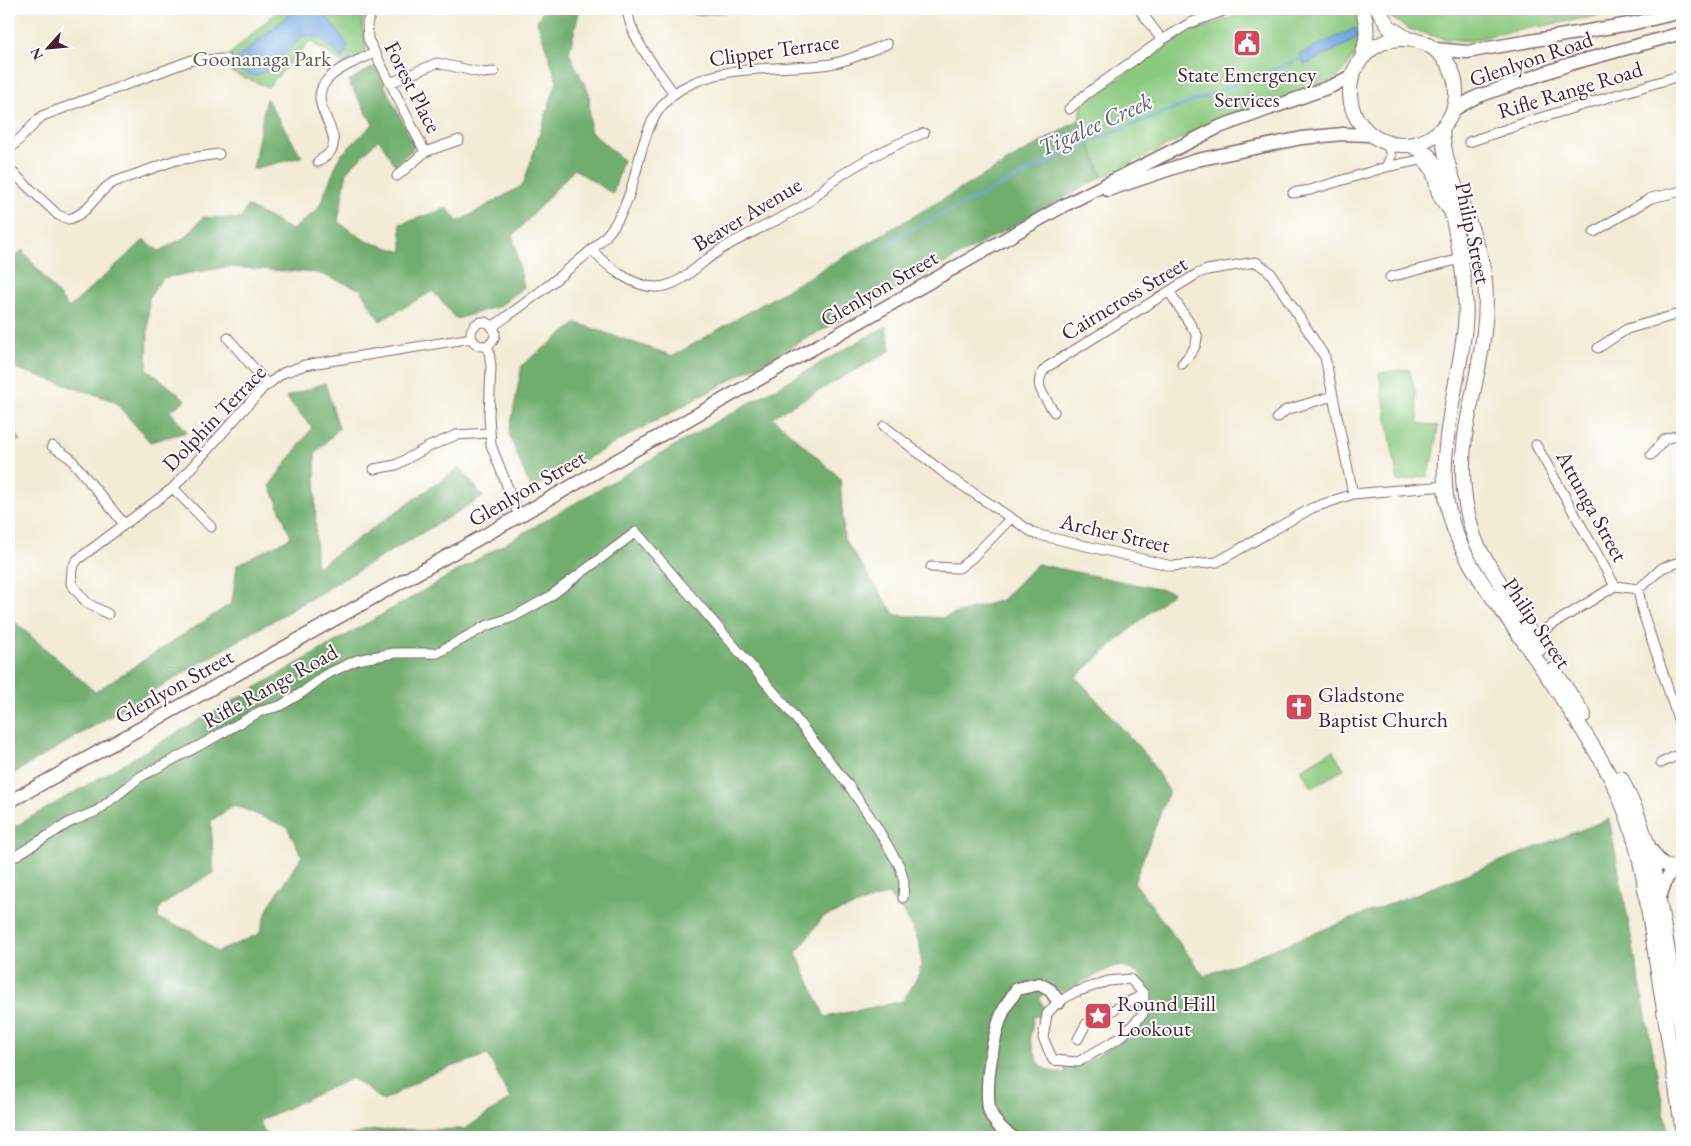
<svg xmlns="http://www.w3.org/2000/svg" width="1691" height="1146" font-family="'EB Garamond',serif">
	<rect width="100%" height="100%" fill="#fff"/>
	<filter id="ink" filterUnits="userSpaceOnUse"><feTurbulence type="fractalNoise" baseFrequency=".02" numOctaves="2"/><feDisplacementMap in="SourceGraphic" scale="10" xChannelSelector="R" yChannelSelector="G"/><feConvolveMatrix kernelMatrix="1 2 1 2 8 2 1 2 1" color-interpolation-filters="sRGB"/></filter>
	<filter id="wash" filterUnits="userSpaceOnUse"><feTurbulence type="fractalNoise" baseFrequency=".0096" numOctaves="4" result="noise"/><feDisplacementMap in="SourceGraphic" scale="20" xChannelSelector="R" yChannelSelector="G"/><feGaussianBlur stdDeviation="1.12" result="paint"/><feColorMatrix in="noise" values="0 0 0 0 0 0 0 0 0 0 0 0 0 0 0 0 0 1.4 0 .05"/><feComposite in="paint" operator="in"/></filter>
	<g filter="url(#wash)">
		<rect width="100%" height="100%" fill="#f2ebd5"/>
		<path fill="#8bc97f" stroke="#6a7455" d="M280 9H368L362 24 366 48 365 53 343 64 310 41 268 87 231 72 230 54Z
			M1255 9H1356L1363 28 1357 52 1342 73 1334 79 1323 86 1227 116 1103 177 1079 120 1082 106 1088 99 1188 33Z
			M1387 9H1635L1494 35 1470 41 1444 39 1409 29 1392 18Z
			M1409 369 1415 391 1419 423 1438 426 1434 456 1427 476 1398 482 1379 373Z
			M1333 750 1344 769 1312 788 1301 769Z"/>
		<path fill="#70ad6e" stroke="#5d664c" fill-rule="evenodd" d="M544 9H580L569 53 589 93 590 131 623 160 613 194 574 169 513 236 524 287 500 306 456 319 433 291 380 321 360 289 318 273 227 267 162 278 149 298 147 369 186 400 170 411 187 432 150 442 114 401 9 366V264L22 250 69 308 144 240 159 251 187 236 203 217 241 219 247 206 292 230 318 209 340 156 373 124 348 81 375 66 415 147 395 165 379 139 347 171 338 222 366 241 403 252 400 224 447 208 458 222 523 185 557 81 537 21Z
			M691 9H758L693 15Z
			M266 98 302 157 253 169Z
			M1079 120 1103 177 531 489 509 434 522 365 577 323 673 356Z
			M886 326 891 350 772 417 840 478 844 539 895 615 941 618 1002 600 1037 564 1173 592 1076 677 1147 756 1169 791 1134 882 1204 976 1609 819 1669 1137H342L374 1130 465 1129 510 1099 488 1055 430 1074 383 1101 352 1078 259 1121 267 1137H9V830L719 420ZM234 805 287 827 302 856 269 906 259 934 217 952 191 931 158 919 159 908 191 885 214 873 211 821ZM888 894C906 915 926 940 920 970 917 980 908 992 903 1001L825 1017 796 953 823 917ZM1115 966 1125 967 1139 974 1146 986 1148 995 1147 1012 1143 1021 1128 1037 1086 1062 1065 1065V1073L1050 1071 1041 1066 1036 1057 1030 1038 1034 1016 1044 1018 1046 1011 1039 998 1053 987 1062 992 1067 990Z
			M325 383 339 428 315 454 316 568 460 467 483 497 9 776V617L95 692 232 603 237 565 291 537 270 485 312 428 286 397Z
			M9 426 21 440 9 442Z"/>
		<path fill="#6ea5dc" stroke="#5c6284" d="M293 9H328L327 17 348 45 342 59 319 37 303 36 265 72 254 76 240 71 236 59 282 21Z
			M1355 28 1359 38 1305 65 1300 54Z"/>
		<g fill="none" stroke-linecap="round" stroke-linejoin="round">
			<path stroke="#6ea5dc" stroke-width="2.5" d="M1395 16 1406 9
				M886 249 898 237 923 224 1087 143 1303 58"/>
		</g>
	</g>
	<g filter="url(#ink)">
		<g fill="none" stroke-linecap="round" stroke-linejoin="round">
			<defs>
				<path id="street" d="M373 9 367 23 368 39 425 152
					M627 9C631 41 657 68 674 94
					M1139 9 1162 40
					M390 83 437 63 483 73 494 72
					M1069 109 1085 95 1162 40 1190 23 1229 9
					M1469 142 1530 121 1682 75
					M9 150 42 116 192 60 226 59
					M318 162C321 159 327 156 330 152 346 131 301 102 330 77 341 66 360 60 374 53
					M1386 167 1391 156 1387 143
					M9 169 58 215 68 219C89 215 96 191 114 182L176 160 219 154
					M397 176 425 152 459 140
					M1293 193 1310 190 1386 167 1420 160C1434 168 1432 183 1438 197 1440 202 1444 206 1448 211
					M1594 232 1651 198 1682 191
					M592 250C606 266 633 287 656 287 681 287 700 262 720 250 746 234 775 222 801 207 813 200 822 189 833 181 862 160 891 146 924 133
					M1390 277 1480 254
					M1169 291 1197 335C1198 347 1189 355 1182 364
					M471 334a12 12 0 1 1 24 0a12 12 0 1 1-24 0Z
					M492 327C519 308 545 289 571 267 588 253 607 239 618 219 644 176 635 117 681 89 723 64 776 70 822 65 845 63 866 52 887 44
					M228 338 268 385
					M488 345 491 366 489 416 491 445 519 516
					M1598 348 1627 329 1682 313
					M1054 412C1045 397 1030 383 1047 367L1197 274 1207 270 1256 262 1270 272 1325 357 1353 494
					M1277 418 1286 410 1333 396
					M884 426 948 476 1035 534 1172 566 1217 562 1312 508 1353 494 1445 486
					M1536 445 1615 586
					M52 446 70 458 124 524
					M1651 455 1665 439 1682 434
					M374 469 396 465 428 447 456 435 489 433
					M173 488 211 527
					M931 567 959 568 972 558 1011 518
					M1638 589 1642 610 1682 731
					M108 614 87 603 71 584 72 568 77 560 173 488 263 388 283 373 305 365 472 338
					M1532 637 1615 586 1638 589 1648 581 1662 568 1682 561
					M1661 763 1682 753
					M9 860 70 822 97 811 140 777 208 741 261 711 280 706 303 692 325 675 357 660 394 653H437L486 626 513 617 549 597 636 532 785 705 849 786 875 824 900 867 904 882 903 898
					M1130 979 1144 994 1143 1014 1121 1037 1078 1062 1053 1060 1043 1038 1047 1014 1056 1004 1073 993 1108 981Z
					M1078 1039 1086 1024 1144 994"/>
				<path id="secondary" d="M1434 49 1467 52 1483 49 1635 23 1682 12
					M1453 110 1476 97 1570 64 1682 33
					M1108 190 1197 160 1302 138 1343 134 1371 135
					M9 802 519 516 1063 206 1219 127 1332 86 1353 75
					M1648 845C1658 859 1663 871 1682 865
					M1659 900 1666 880 1673 868
					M1012 1137C1003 1131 991 1120 989 1108 985 1084 993 1034 1003 1012 1006 1004 1012 997 1017 989L1039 984 1050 990 1059 1002"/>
				<path id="primary" d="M1362 9C1369 26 1367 40 1362 58
					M1378 9 1389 27 1408 39
					M1350 92a53 53 0 1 1 106 0a53 53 0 1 1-106 0Z
					M1442 129C1445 182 1479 228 1485 282 1490 334 1473 384 1465 436 1461 466 1463 500 1472 530 1477 549 1490 566 1500 583 1513 605 1526 627 1540 648
					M1411 145C1419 149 1428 153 1432 160 1452 192 1469 288 1465 326 1459 380 1442 432 1445 487 1449 548 1492 595 1525 643 1551 681 1577 720 1601 760 1622 796 1635 834 1643 875L1682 1126
					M1554 670 1584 715
					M1621 778 1637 813 1647 843 1654 872 1682 1032"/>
			</defs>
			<use href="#street" stroke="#856666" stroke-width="11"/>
			<use href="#secondary" stroke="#856666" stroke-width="15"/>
			<use href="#primary" stroke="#856666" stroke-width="16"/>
			<use href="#street" stroke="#fff" stroke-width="9"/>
			<use href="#secondary" stroke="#fff" stroke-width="12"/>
			<use href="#primary" stroke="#fff" stroke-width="14"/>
		</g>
	</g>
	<defs>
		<symbol id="civic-square" viewBox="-11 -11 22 22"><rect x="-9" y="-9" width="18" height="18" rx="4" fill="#d1495b" stroke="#fff"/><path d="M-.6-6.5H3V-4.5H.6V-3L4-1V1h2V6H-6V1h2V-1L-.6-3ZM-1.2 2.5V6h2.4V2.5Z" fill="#fff"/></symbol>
		<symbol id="church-square" viewBox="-11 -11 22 22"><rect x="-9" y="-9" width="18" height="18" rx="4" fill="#d1495b" stroke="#fff"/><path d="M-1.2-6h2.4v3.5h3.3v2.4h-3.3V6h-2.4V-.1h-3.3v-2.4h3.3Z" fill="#fff"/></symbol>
		<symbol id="sight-square" viewBox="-11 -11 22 22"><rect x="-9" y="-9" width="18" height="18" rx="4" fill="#d1495b" stroke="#fff"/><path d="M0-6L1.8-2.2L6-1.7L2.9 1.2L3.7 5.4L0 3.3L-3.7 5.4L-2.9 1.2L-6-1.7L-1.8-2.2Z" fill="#fff"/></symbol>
	</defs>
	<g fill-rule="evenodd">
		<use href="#civic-square" x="1231" y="27" width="32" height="32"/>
		<use href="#church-square" x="1283" y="691" width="32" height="32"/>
		<use href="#sight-square" x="1082" y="1000" width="32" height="32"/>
	</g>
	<g text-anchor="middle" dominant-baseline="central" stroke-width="4" stroke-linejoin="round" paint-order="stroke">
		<g font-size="22" fill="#4a1f2b" stroke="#fff">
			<text transform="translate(774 50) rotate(-8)">Clipper Terrace</text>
			<text transform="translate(1531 59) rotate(-19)">Glenlyon Road</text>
			<text transform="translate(413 87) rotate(63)">Forest Place</text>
			<text transform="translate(1570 90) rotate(-17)">Rifle Range Road</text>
			<text transform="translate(747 214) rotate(-31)">Beaver Avenue</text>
			<text transform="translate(1473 233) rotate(78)">Philip Street</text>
			<text transform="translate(879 288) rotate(-30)">Glenlyon Street</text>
			<text transform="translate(1124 298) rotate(-31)">Cairncross Street</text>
			<text transform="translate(214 418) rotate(-46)">Dolphin Terrace</text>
			<text transform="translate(527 488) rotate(-30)">Glenlyon Street</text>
			<text transform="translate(1592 506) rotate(61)">Attunga Street</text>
			<text transform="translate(1115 533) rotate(13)">Archer Street</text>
			<text transform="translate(1537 623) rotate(56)">Philip Street</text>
			<text transform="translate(174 686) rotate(-29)">Glenlyon Street</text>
			<text transform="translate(270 686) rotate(-29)">Rifle Range Road</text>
		</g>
		<g font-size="22" fill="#615a48" stroke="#fff">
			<text x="262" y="58">Goonanaga Park</text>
		</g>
		<g font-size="22" fill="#4a1f2b" stroke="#fff" text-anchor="start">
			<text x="1247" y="74" text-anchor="middle">State Emergency<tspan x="1247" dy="25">Services</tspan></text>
			<text x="1318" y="694">Gladstone<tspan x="1318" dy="25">Baptist Church</tspan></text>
			<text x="1117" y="1003">Round Hill<tspan x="1117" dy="25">Lookout</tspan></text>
		</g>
		<g font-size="24" font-style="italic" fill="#5a5b7b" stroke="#fff">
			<text transform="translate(1095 124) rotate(-24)">Tigalee Creek</text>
		</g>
	</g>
	<rect width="1691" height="1146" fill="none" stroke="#fff" stroke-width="30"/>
	<g transform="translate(48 48) rotate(243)" stroke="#ffffff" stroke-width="4" paint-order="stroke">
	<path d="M0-4L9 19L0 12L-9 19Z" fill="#4a1f2b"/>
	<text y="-8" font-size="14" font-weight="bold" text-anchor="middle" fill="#4a1f2b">N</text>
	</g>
</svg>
